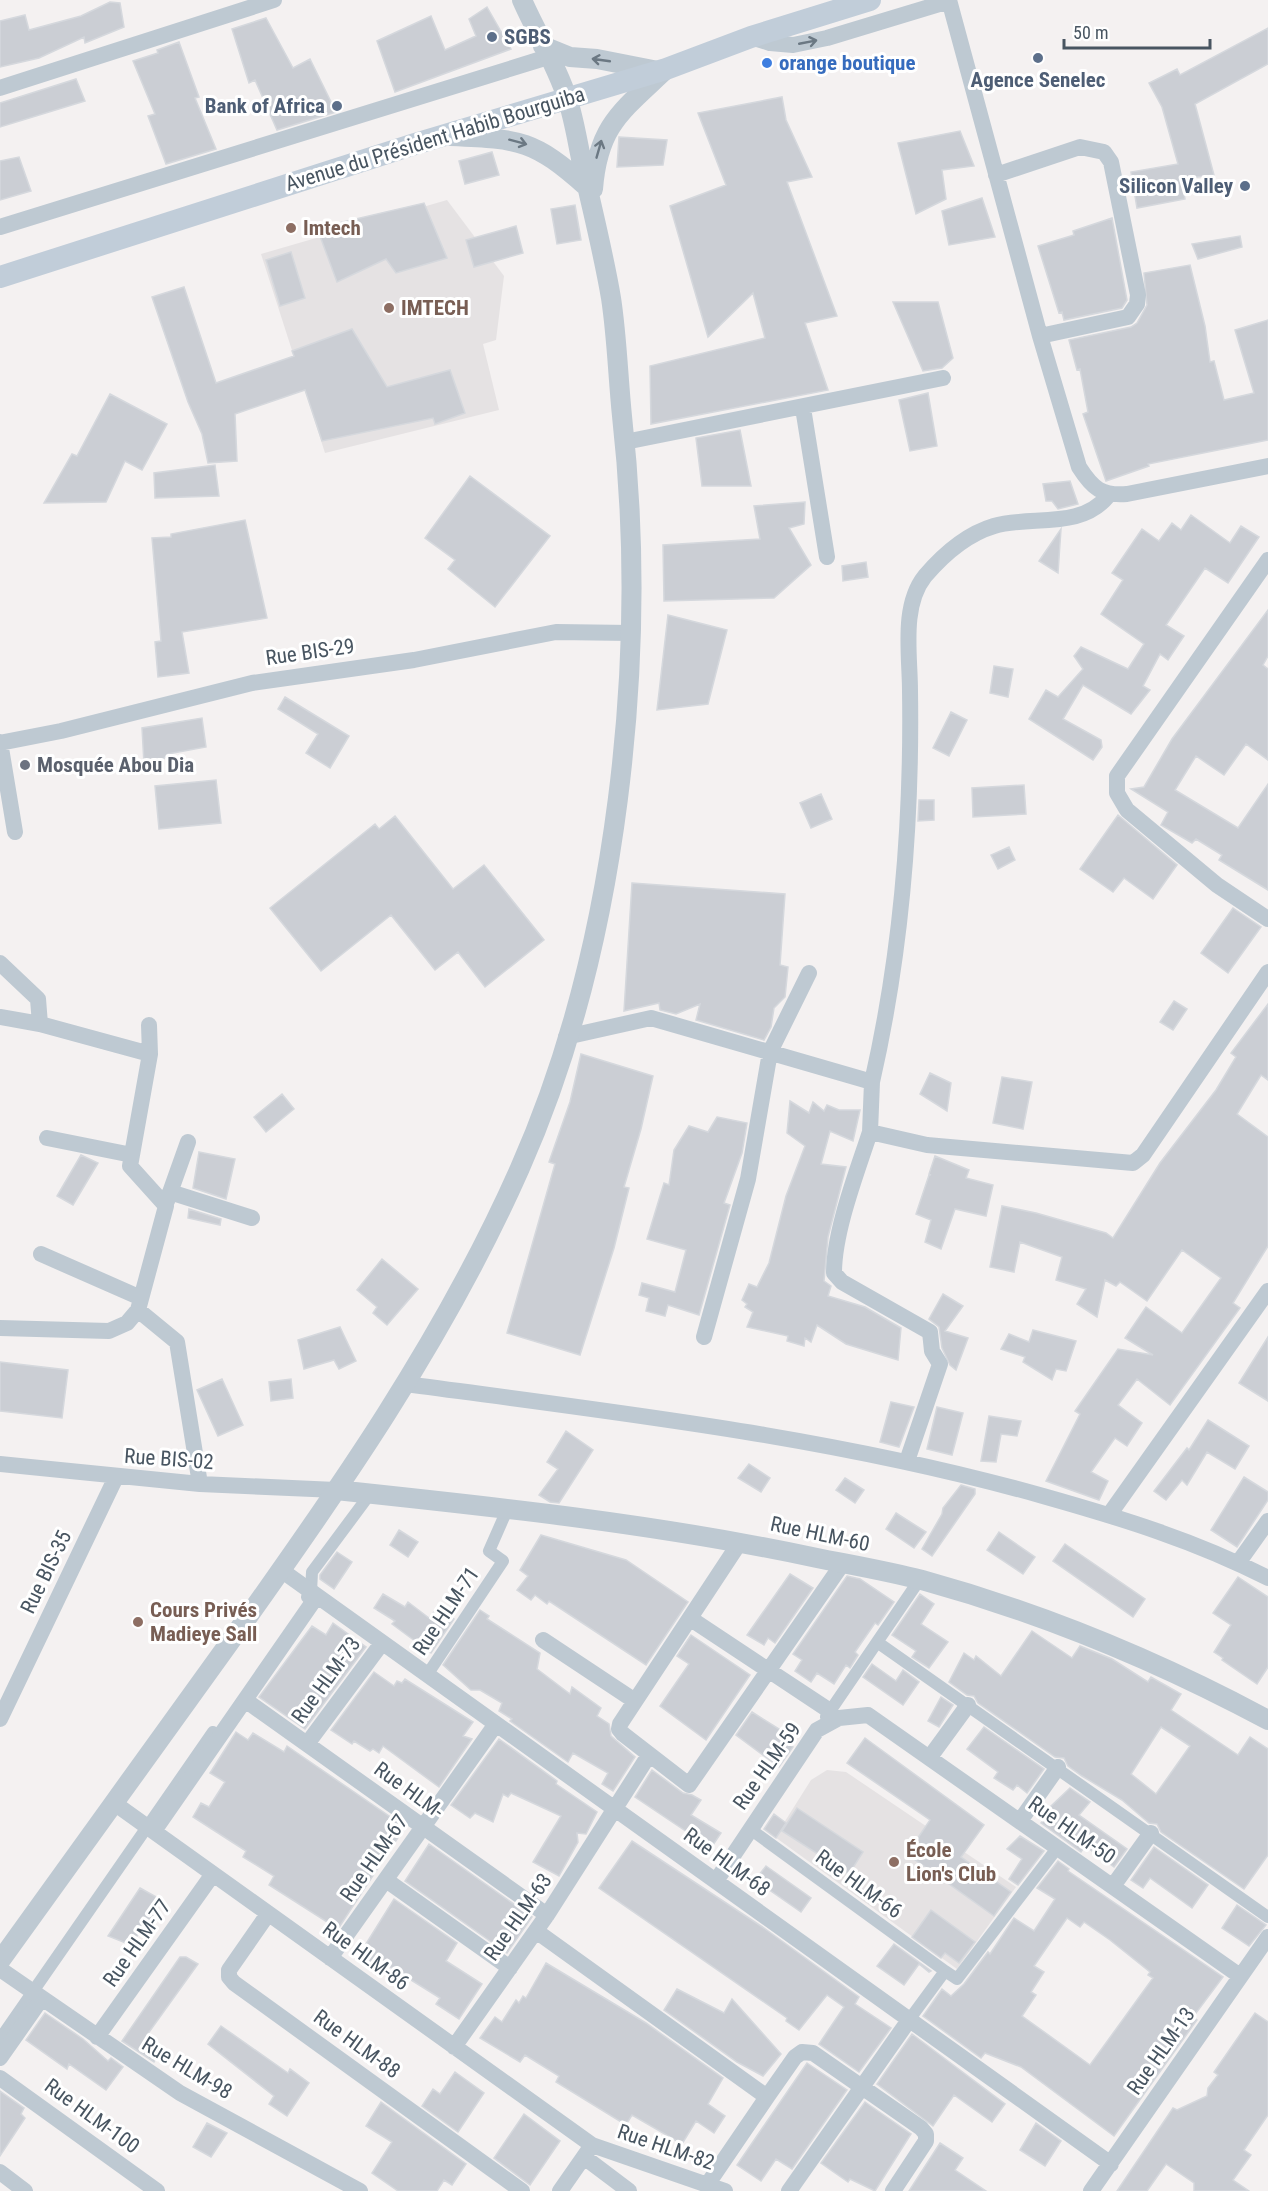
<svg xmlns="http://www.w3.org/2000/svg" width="1268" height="2191" font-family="'Roboto Condensed',sans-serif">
	<rect width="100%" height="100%" fill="#f4f1f1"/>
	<path fill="#e5e2e3" d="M447 200 504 276 496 340 483 344 499 410 325 453 261 254Z
		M827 1770 846 1772 1016 1887 957 1969 775 1837 811 1780Z"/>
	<path fill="#cbced4" stroke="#d5d8dd" stroke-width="1.5" fill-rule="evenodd" d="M110 2 120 3 124 27 85 43 84 37 39 58 0 67V21L25 15 29 30 81 16Z
		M487 7 511 49 395 92 377 41 431 16 445 50 476 36 469 19Z
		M266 18 293 68 310 59 336 112 277 130 255 80 249 83 232 29Z
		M1268 28V64L1195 104 1214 175 1181 179 1185 199 1137 208 1131 172 1178 164 1162 107 1149 83 1177 69 1180 75Z
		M179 42 199 97 195 98 216 149 166 164 148 116 155 114 133 61 158 53 157 50Z
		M76 79 85 101 0 127V103Z
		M782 97 786 120 812 177 787 182 837 316 805 323 828 390 651 424 650 366 765 338 753 293 708 337 670 206 726 185 698 113Z
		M960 131 974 166 942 170 946 199 916 214 898 143Z
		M619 137 667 140 663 165 617 167Z
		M492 152 499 175 465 184 459 161Z
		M19 157 31 191 0 200V161Z
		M982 198 995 237 949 245 942 211Z
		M424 203 447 258 396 273 386 259 337 282 317 228Z
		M575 205 581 240 557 244 551 209Z
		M1112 218 1127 300 1122 308 1064 320 1062 312 1059 313 1038 246 1074 235 1073 231Z
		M516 226 523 253 474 267 466 240Z
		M1240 236 1242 247 1198 259 1192 244Z
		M291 252 305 298 280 306 266 260Z
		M1190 265 1205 326 1210 362 1214 361 1224 400 1254 393 1235 330 1268 320V440L1148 464 1149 466 1106 481 1083 414 1088 412 1080 369 1077 370 1069 340 1131 327 1137 323 1147 305 1144 273Z
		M184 287 216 383 294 356 292 351 352 329 387 387 450 370 465 413 435 424 433 418 322 441 305 390 235 414 237 461 208 463 202 434 188 402 152 297Z
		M893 302H938L953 358 942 368 923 371Z
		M928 393 937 446 910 451 899 400Z
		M110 394 167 424 142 470 125 461 106 502 44 503 72 454 77 456Z
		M740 430 751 486H702L696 438Z
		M215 465 219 496 155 498 154 473Z
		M470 476 550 536 495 607 448 569 455 560 425 538Z
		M1070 481 1078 504 1058 509 1052 501H1046L1043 484Z
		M805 502 804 524 789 528 811 565 774 598 664 601 663 545 760 539 754 506Z
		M1191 515 1230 543 1241 526 1259 537 1228 583 1205 568 1166 625 1184 636 1168 660 1160 654 1143 686 1150 690 1131 714 1083 685 1063 719 1101 740 1102 747 1093 760 1029 719 1046 690 1058 697 1083 669 1074 656 1081 647 1128 669 1144 644 1101 614 1123 580 1112 573 1142 529 1159 541 1172 523 1181 530Z
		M245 520 267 618 182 632 189 673 158 677 155 642 161 641 152 538 171 537V534Z
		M1061 529 1058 573 1039 561Z
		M866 562 868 577 843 581 842 566Z
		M1268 610V656L1263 665 1268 669V760L1246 744 1224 775 1196 756 1175 790 1238 828 1268 784V890L1219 860 1222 855 1196 839 1192 843 1161 825 1168 812 1131 789 1144 787 1172 739Z
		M668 615 727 630 708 704 657 710Z
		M994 666 1013 669 1008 697 990 693Z
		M285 697 349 736 330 768 306 753 318 734 278 709Z
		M951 712 967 720 949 756 933 748Z
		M202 718 206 747 168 754 161 762 144 764 142 728Z
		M216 780 221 823 159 829 155 786Z
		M1024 785 1026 814 973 817 972 788Z
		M821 794 832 819 811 828 800 803Z
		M919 800H934V820L918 821Z
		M1118 815 1177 865 1153 899 1124 878 1113 892 1080 869Z
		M395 816 453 889 484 865 544 940 485 987 458 952 435 970 391 915 321 971 270 908 375 824 379 829Z
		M1009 847 1015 860 998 869 991 855Z
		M632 883 785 894 780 965 788 967 785 997 774 1008 771 1027 764 1040 696 1020 700 1004 676 1014 660 1010 659 1003 624 1011Z
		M1233 908 1261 927 1228 973 1201 953Z
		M1174 1001 1187 1009 1173 1030 1160 1022Z
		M1268 1004V1080L1261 1075 1237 1114 1268 1137V1246L1233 1303 1240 1308 1170 1405 1137 1379 1118 1405 1142 1423 1127 1446 1115 1438 1091 1472 1108 1481 1099 1500 1046 1481 1080 1414 1075 1411 1118 1349 1153 1355 1125 1338 1146 1307 1182 1333 1221 1278 1182 1250 1147 1301 1120 1282 1116 1286 1105 1280 1097 1317 1077 1304 1086 1289 1056 1280 1062 1257 1020 1242 1014 1272 990 1267 1002 1206 1036 1213 1106 1233 1113 1238 1160 1163 1216 1090 1236 1057 1231 1053Z
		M581 1054 653 1076 641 1129 624 1187 629 1188 614 1248 580 1355 507 1333 555 1164 549 1162 570 1102Z
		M930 1073 951 1083 947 1111 920 1094Z
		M1002 1077 1032 1082 1023 1129 993 1123Z
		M282 1094 294 1109 266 1132 254 1117Z
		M790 1101 809 1113 813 1102 824 1111 827 1105 839 1110H860L853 1141 830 1131 821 1164 846 1167 828 1237 824 1281 831 1286 828 1296 865 1307 901 1328 898 1360 846 1344 817 1325 811 1342 805 1338 804 1346 787 1341 788 1336 747 1327 753 1312 745 1307 747 1304 742 1300 749 1284 757 1287 769 1263 786 1196 805 1146 787 1133Z
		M717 1117 747 1123 742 1153 724 1203 730 1205 699 1315 668 1305 665 1316 646 1311 649 1298 639 1295 642 1283 675 1292 686 1250 647 1239 664 1183 669 1185 674 1150 689 1126 708 1132Z
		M199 1152 235 1159 226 1199 193 1188Z
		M81 1155 98 1163 73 1205 57 1196Z
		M935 1156 969 1170 966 1178 993 1185 986 1216 955 1209 941 1249 925 1242 931 1220 916 1214 929 1175H931L929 1174Z
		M189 1209 221 1219 220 1225 188 1218Z
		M382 1259 418 1289 387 1325 373 1313 377 1307 357 1290Z
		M943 1294 963 1306 945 1331 968 1338 956 1370 950 1365 942 1348 939 1327 929 1319Z
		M340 1327 356 1361 339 1369 334 1360 304 1369 298 1340Z
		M1033 1330 1076 1341 1066 1371 1056 1369 1052 1380 1023 1362 1025 1357 1001 1349 1009 1334 1029 1342Z
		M1268 1337V1401L1239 1383Z
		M0 1362 68 1370 62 1418 0 1411Z
		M222 1379 243 1425 218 1436 197 1390Z
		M291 1379 293 1398 271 1401 269 1382Z
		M891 1402 914 1407 899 1447 880 1442Z
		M937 1407 963 1413 952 1455 927 1449Z
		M989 1416 1021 1421 1017 1436 1001 1434 996 1462 981 1461Z
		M1208 1420 1249 1446 1235 1469 1207 1452 1187 1485 1182 1480 1166 1500 1154 1491 1187 1448 1189 1450Z
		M566 1431 593 1450 559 1503 550 1502 539 1495 558 1469 547 1462Z
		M749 1464 770 1478 761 1492 738 1478Z
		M1244 1477 1268 1492V1500L1237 1547 1211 1530Z
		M845 1478 864 1490 855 1503 836 1490Z
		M961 1485 975 1489V1494L932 1556 922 1549 942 1514 943 1508Z
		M896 1513 926 1532 914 1548 886 1529Z
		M399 1530 418 1542 408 1557 390 1545Z
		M999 1532 1035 1557 1023 1574 987 1550Z
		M541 1535 626 1560 688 1602 646 1665 549 1601 547 1604 535 1595 531 1600 517 1590 528 1576 520 1570Z
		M1065 1544 1145 1599 1133 1617 1053 1561Z
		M337 1552 352 1562 334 1589 320 1579V1575Z
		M790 1574 813 1588 775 1643 768 1638 764 1645 747 1635Z
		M847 1576 860 1579 894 1602 878 1625 875 1623 855 1652 858 1655 850 1668 846 1665 834 1684 817 1673 811 1682 795 1671 802 1660 793 1654Z
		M1238 1577 1268 1597V1667L1257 1684 1222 1660 1223 1658 1214 1652 1231 1625 1213 1613Z
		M383 1594 405 1607 408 1602 429 1618 436 1609 454 1619 431 1653 392 1624 395 1621 374 1608Z
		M920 1594 934 1604 921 1624 948 1642 929 1668 912 1657 916 1651 892 1635Z
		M480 1610 489 1616 487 1619 540 1653 537 1669 570 1694 572 1687 601 1708 597 1716 609 1724 611 1736 635 1757 613 1791 602 1784 608 1773 573 1753 568 1762 510 1721 512 1719 499 1711 502 1703 480 1690H471L443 1665Z
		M333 1623 366 1647 305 1729 259 1697 312 1626 326 1635Z
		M1032 1631 1072 1658 1080 1646 1112 1659 1148 1682 1151 1677 1181 1694 1171 1710 1238 1755 1250 1737 1268 1749V1855L1244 1889 1161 1832 1157 1824 1149 1823 1122 1800 1082 1776 1068 1766 1064 1758 1055 1757 978 1703 974 1696 967 1695 949 1682 964 1653 974 1660 976 1656 1001 1676ZM1161 1727 1190 1746 1156 1794 1131 1774Z
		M691 1635 750 1675 706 1740 660 1706 689 1664 677 1656Z
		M872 1664 896 1681 903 1670 919 1682 903 1705 863 1677Z
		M374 1672 394 1686 397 1681 402 1683 405 1679 473 1722 463 1736 472 1739 439 1787 383 1746 379 1753 373 1749 370 1751 354 1741 352 1744 331 1730Z
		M941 1697 953 1705 939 1727 928 1721Z
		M752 1712 787 1734 783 1740 793 1747 779 1767 736 1735Z
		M984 1727 1044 1769 1027 1793 1017 1785 1013 1790 994 1778 998 1772 967 1749Z
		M236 1732 248 1740 253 1733 284 1752 287 1746 405 1827 338 1929 269 1885 274 1876 243 1857 246 1851 193 1817 201 1803 209 1807 225 1782 210 1773Z
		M865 1738 984 1825 961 1857 1011 1892 994 1916 907 1854 930 1820 847 1763Z
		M499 1739 557 1781 556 1784 597 1812 586 1834 577 1833 578 1842 559 1876 533 1862 561 1816 511 1793 508 1797 503 1794 493 1822 475 1813 470 1818 451 1805Z
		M652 1770 683 1793 692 1795 701 1800 691 1815 721 1833 711 1848 635 1797Z
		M1070 1788 1090 1802 1079 1815 1127 1849 1114 1867 1085 1846 1081 1852 1041 1823 1053 1811 1049 1808Z
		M797 1808 863 1852 849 1874 782 1831Z
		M774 1814 786 1823 776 1838 764 1829Z
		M1020 1836 1044 1851 1018 1885 1009 1879 1022 1859 1007 1849Z
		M632 1841 764 1928 859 1997 855 2004 891 2028 859 2072 819 2044 844 2007 827 1995 799 2030 786 2021 787 2018 599 1888Z
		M429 1844 532 1917 507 1953 405 1881Z
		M1154 1847 1208 1885 1192 1908 1150 1878 1143 1888 1131 1880Z
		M1058 1861 1069 1869 1068 1871 1223 1977 1193 2017 1197 2020 1114 2136 1021 2067 985 2053 981 2058 923 2016 942 1989 951 1996 964 1984 988 1952 990 1954 1014 1918 1034 1931 1055 1899 1037 1888ZM1067 1918 1080 1927 1084 1922 1110 1940 1150 1972 1148 1975 1153 1978 1090 2065 1022 2016 1036 1995 1031 1992 1044 1972 1034 1966Z
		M766 1866 811 1898 801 1912 755 1880Z
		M140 1888 160 1899 143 1936 139 1933 131 1945 108 1936Z
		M394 1899 457 1943 446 1961 482 1984 459 2019 436 2004 440 1998 387 1965 383 1970 359 1955Z
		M1237 1905 1266 1925 1249 1946 1222 1928Z
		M931 1910 975 1942 959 1963 945 1953 941 1958 912 1937Z
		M894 1944 931 1971 929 1972 919 1964 904 1985 877 1966Z
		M180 1957H186L198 1964 147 2035 162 2047 154 2062 122 2041Z
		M546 1963 646 2023 723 2078 708 2104 725 2116 714 2133 696 2121 682 2144 632 2115 626 2125 556 2082 559 2076 525 2055 520 2062 480 2038 495 2017 502 2022 516 2000 519 2003 523 1996 526 1998Z
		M677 1989 724 2013 732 1999 781 2054 763 2076 737 2062 664 2010Z
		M45 2013 83 2039 108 2061 111 2058 123 2067 106 2090 69 2064 67 2069 26 2040Z
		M1255 2013 1268 2022V2115L1244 2150 1251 2155 1233 2180 1249 2191H1194V2183L1166 2164 1147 2191H1117L1173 2108 1177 2110 1207 2096 1208 2088 1218 2075 1214 2072Z
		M221 2026 288 2073 290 2069 309 2083 287 2116 269 2104 274 2096 208 2044Z
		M912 2034 1005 2104 992 2122 954 2095 933 2126 877 2084Z
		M807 2063 847 2090 792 2169 776 2159 761 2181 737 2165Z
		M455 2072 484 2093 458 2132 422 2106 433 2089 440 2094Z
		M0 2091 24 2108 21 2114 25 2118 0 2156Z
		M381 2102 466 2164 452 2185 444 2180 437 2191H398L372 2173 392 2142 366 2126Z
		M865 2102 911 2134 875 2191 850 2179 848 2182 821 2163Z
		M524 2114 560 2141 530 2185 494 2158Z
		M207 2123 227 2133 211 2157 193 2147Z
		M1036 2123 1061 2141 1045 2166 1020 2150Z
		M940 2143 963 2158 955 2170 986 2191H909Z"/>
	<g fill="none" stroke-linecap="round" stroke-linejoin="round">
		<path stroke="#bec9d2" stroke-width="12" d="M307 1597 311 1592 312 1572 370 1494
			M877 1642 1268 1917
			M427 1675 503 1561 489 1551 507 1510
			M826 1717 920 1579
			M750 1829 945 1971
			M909 2020 945 1971 957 1979 1058 1847
			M0 2039 213 1732"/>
		<path stroke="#bec9d2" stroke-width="16" d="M949 0 1040 336 1079 467C1093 489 1102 496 1127 494L1268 466
			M751 37 770 43 793 45 827 38 949 1
			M0 88 274 0
			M996 175 1080 147 1104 152 1111 162 1138 295 1137 304 1128 317 1040 336
			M0 227 548 57
			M803 408 827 557
			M625 442 943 378
			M1268 560 1117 776V793L1127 810 1217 885 1268 919
			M0 742 15 832
			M0 743 61 731 252 683 414 660 556 632 631 633
			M0 963 38 999 40 1024
			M0 1017 40 1024 150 1054 130 1166 166 1206 138 1310 177 1342 200 1484
			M149 1025 150 1054
			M566 1037 651 1018 872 1082 870 1132 927 1145 1133 1163 1143 1155 1268 972
			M872 1082C901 955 912 821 910 691 910 655 901 606 925 576 943 555 967 534 994 526 1032 515 1080 530 1108 496
			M870 1132C857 1172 834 1231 834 1273L842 1282 930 1332 932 1351 940 1364 907 1461
			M47 1138 132 1155
			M170 1192 252 1218
			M167 1201 188 1142
			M41 1254 141 1298
			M0 1328 109 1331 127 1323 138 1310
			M704 1337 748 1179 770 1052 809 973
			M406 1384C621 1413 835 1437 1043 1496 1121 1518 1196 1541 1268 1578
			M0 1464 200 1484 336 1490
			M1109 1515 1268 1291
			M740 1542 620 1724 619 1729 623 1734 689 1785 843 1563
			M1238 1563 1268 1521
			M281 1570 1111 2164
			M691 1619 830 1711
			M543 1640 635 1701
			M245 1700 547 1915
			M0 1719 116 1477
			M307 1744 382 1643
			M930 1757 968 1705
			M114 1803 592 2145 725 2191
			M1020 1821 1058 1767
			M154 1831 317 1596
			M386 1880 510 1968
			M716 1881 817 1730 839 1718 868 1715 1240 1976
			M1113 1886 1151 1833
			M268 1914 229 1970V1977L234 1983 522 2191
			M536 1931 767 2097 707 2185
			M330 1958 496 1724
			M0 1969 180 2093 360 2191
			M97 2037 213 1874
			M454 2047 547 1915 649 1755
			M0 2058 42 1998
			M0 2078 157 2191
			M767 2097 795 2057 802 2052 813 2053 921 2128 926 2134V2141L893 2191
			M584 2157 629 2191
			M0 2172 25 2191
			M560 2191 590 2148
			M789 2191 909 2020
			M1091 2191 1268 1937"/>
		<path stroke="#bec9d2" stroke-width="20" d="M543 46 570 57 597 59 658 71
			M451 136C521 139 534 140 587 187
			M593 189C598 125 622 111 666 69
			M336 1490C497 1507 658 1524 817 1558 852 1565 887 1571 922 1580 1042 1613 1158 1661 1268 1720
			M0 1961C76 1856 151 1751 227 1646 336 1494 444 1340 520 1168 618 947 649 656 622 416 618 377 617 337 611 298 604 256 593 213 584 172 578 147 575 121 567 98 556 64 536 32 522 0"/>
		<path stroke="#c1cdd9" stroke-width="22" d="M0 277 415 144 666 69 751 37 870 0"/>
	</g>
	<defs><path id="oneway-shaft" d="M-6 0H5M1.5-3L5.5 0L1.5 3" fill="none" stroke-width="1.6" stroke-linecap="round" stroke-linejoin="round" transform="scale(1.5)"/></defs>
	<g stroke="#6b7883">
		<use href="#oneway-shaft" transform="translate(808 42) rotate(-11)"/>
		<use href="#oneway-shaft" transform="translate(601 60) rotate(-172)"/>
		<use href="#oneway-shaft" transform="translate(518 142) rotate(15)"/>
		<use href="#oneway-shaft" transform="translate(599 149) rotate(-74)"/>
	</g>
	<g fill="#5c6f8a" stroke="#fff" stroke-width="2">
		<circle cx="492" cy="37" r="6"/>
		<circle cx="1038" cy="58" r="6"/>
		<circle cx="337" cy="106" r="6"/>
		<circle cx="1245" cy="186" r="6"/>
	</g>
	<circle fill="#3f7fe0" stroke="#fff" stroke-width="2" cx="767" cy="63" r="6"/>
	<g fill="#8d6e63" stroke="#fff" stroke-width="2">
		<circle cx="291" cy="228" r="6"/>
		<circle cx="389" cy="308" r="6"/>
		<circle cx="138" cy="1622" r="6"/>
		<circle cx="894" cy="1862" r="6"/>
	</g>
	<circle fill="#6b7280" stroke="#fff" stroke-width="2" cx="25" cy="765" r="6"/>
	<g text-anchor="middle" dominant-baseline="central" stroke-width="6" stroke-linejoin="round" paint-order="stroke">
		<g font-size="21" font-weight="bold" fill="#4e5e75" stroke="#fff" text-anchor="end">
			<text x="504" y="37" text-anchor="start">SGBS</text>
			<text x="1038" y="80" text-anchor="middle">Agence Senelec</text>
			<text x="325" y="106">Bank of Africa</text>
			<text x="1233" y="186">Silicon Valley</text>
		</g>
		<g font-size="21" font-weight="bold" fill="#366cbe" stroke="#fff" text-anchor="start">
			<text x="779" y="63">orange boutique</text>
		</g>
		<g font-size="21" fill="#485561" stroke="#fff">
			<text transform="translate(435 139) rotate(-17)">Avenue du Président Habib Bourguiba</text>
			<text transform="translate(310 652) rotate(-8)">Rue BIS-29</text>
			<text transform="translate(169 1459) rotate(4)">Rue BIS-02</text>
			<text transform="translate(820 1534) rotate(12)">Rue HLM-60</text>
			<text transform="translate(46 1572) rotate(-64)">Rue BIS-35</text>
			<text transform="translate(446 1611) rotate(-56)">Rue HLM-71</text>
			<text transform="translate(326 1680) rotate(-54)">Rue HLM-73</text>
			<text transform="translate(767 1766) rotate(-55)">Rue HLM-59</text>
			<text transform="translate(409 1790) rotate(36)">Rue HLM-</text>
			<text transform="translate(1072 1830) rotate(35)">Rue HLM-50</text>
			<text transform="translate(374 1858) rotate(-55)">Rue HLM-67</text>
			<text transform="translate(727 1862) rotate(36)">Rue HLM-68</text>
			<text transform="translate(859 1884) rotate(36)">Rue HLM-66</text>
			<text transform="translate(518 1917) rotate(-55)">Rue HLM-63</text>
			<text transform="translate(137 1943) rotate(-55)">Rue HLM-77</text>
			<text transform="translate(366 1956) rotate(36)">Rue HLM-86</text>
			<text transform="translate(357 2044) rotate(36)">Rue HLM-88</text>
			<text transform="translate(1161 2051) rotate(-55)">Rue HLM-13</text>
			<text transform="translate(187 2068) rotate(31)">Rue HLM-98</text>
			<text transform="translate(92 2116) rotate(36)">Rue HLM-100</text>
			<text transform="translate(666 2147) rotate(19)">Rue HLM-82</text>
		</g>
		<g font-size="21" font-weight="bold" fill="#785e54" stroke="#fff" text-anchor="start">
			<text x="303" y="228">Imtech</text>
			<text x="401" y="308">IMTECH</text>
			<text x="150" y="1610">Cours Privés<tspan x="150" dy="24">Madieye Sall</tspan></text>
			<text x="906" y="1850">École<tspan x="906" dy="24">Lion's Club</tspan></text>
		</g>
		<g font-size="21" font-weight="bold" fill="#5b616d" stroke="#fff" text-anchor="start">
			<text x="37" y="765">Mosquée Abou Dia</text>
		</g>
	</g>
	<path d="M1064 39v9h146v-9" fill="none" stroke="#485561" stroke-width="3"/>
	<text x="1073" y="39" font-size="18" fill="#485561" stroke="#ffffff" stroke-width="4.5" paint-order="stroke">50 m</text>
</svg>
